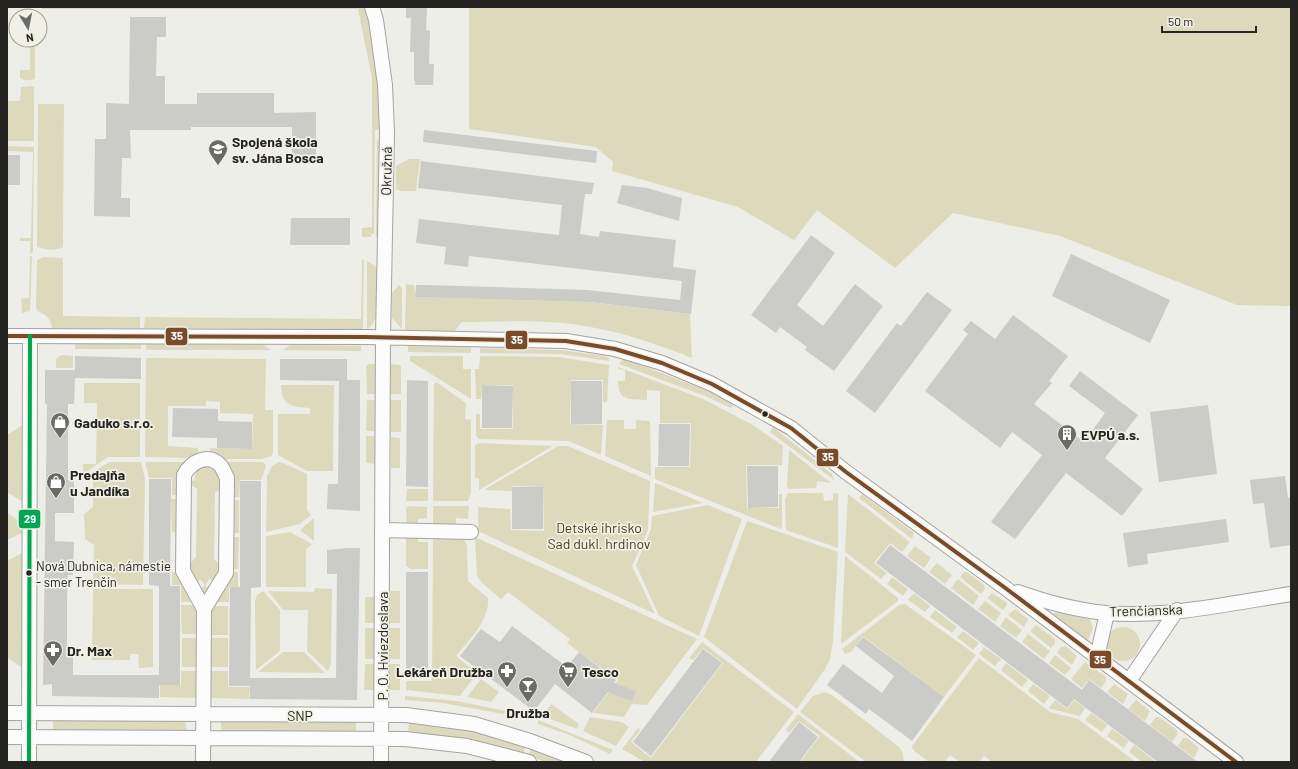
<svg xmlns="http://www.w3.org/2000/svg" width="1298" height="769" font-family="Barlow,sans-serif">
	<rect width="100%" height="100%" fill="#eeeee8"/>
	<path fill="#ddd9bd" d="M42 7H365C376 47 379 88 379 129L375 130 374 234H371V237H362V228L372 227V78L358 9H42Z
		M469 7H1291V306L1237 305 1060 236 953 213 895 268 817 210 794 240 738 207 612 171 613 162 596 147 469 129Z
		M30 40H35V79C31 81 23 81 20 78V70H30Z
		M32 86 34 87V141H7V101H20L21 87Z
		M38 104H64L63 247C54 251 46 250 37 247Z
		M379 139 378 237H376L377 140Z
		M7 146 34 147 33 251 30 254V241H20V238H31L33 152 7 151Z
		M409 159H420L416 191H401L396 189V166Z
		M30 256H32L30 311 22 313 21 299 29 298Z
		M44 257 63 258V316L140 317V328H52C51 319 46 314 37 311L36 306 37 260Z
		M362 260H364L363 330 144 328 145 317 361 319Z
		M367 261 375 266 378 272C377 287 382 322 367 329Z
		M406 284 414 285 415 297 588 302 690 314 692 358C657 344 622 332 584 326 544 319 502 322 462 322L453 333 409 332 405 329Z
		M399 285 402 288V329L392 318V293Z
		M75 343H141V349H75Z
		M146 344 263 345 271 350H146Z
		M290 345 361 346V351L283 350Z
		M408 346 471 347V353L408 352Z
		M480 348 560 350 605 356 609 358V361L560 354 480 353Z
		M61 355 73 356V368H56V359Z
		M410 356H463V369H471V399L410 361Z
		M480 356 559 357 609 365 607 402H603V380H571L570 424 603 425 601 455 569 441 479 439 476 436V414H480V429H513V385H482L481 399H476L475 369H479Z
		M146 358 266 359 265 410H273V452L272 456 262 459H221L210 453V448L252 449 253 414 220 413V402L206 401V406H168V446L198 448V454L191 458 145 457Z
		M625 359 708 391 733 404 731 408 705 396 619 364 621 361Z
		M369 364H377V394H367L366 366Z
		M391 364 400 365 401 367V394H391Z
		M618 367 703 399 751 424 783 446 782 465H746L747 508H779V494H782V527L781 529 655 479V467H690L691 423H660V391L647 390V400L629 399 622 396 619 391 618 381H625V370L618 369Z
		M436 382 466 403 465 419 471 420V493L468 501H433L434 384Z
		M84 383H140V457H108L83 474V464H96L97 403H84Z
		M281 385H334L333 471H307L278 455V414H310V408C293 407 281 406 281 385Z
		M367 400H377V431H366Z
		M391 400H401V432H391Z
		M607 420H624V429H636V420L650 421 651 476 605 456Z
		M24 424 23 502 7 492V435Z
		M773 427 832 474 834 480 770 432Z
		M366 436H377V464L366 463Z
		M391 437 400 438V468H391Z
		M479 443 553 446 479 490V479L475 478V445Z
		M558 446H568L650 481 648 530 632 566 655 614 478 531V507L510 509 511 530 544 531 543 487 512 486V491L484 490Z
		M789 450 831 483 817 481 816 488 789 489 787 486Z
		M109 462H141L145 479 143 585 93 584 94 545 85 539 84 514 93 507V472Z
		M145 462H187L180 495H172V478H149Z
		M225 462H263L266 466 261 480H240L239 497H232Z
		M279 462 283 463 307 474V510L311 515 300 524 266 532 267 476 272 466Z
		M197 465 217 466 225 486 215 493 214 559 224 568 217 583 209 579 205 586 212 590 205 594 198 590 205 586 201 580 194 583 187 567 196 557 197 489 187 482 188 479 194 481 196 473 190 471Z
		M655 483 703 503 653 512Z
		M407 489H428V501H406Z
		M788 493H823L824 501 833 500V493L838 494V548L786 530 785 500Z
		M848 494 910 542 902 552 890 543 874 563 887 573 881 579 845 552Z
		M862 494 914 533 912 539 859 498Z
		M171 499H180V532H172Z
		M239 500V533H231L232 501Z
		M708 505 742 519 699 636 659 616 636 565 651 529 652 516Z
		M408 506 427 507V518L418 519 417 528 407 527 406 509Z
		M433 506H469L468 519 456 518V527L433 526Z
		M7 513 24 524V532L7 540Z
		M314 518V541L300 530Z
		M747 521 838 552 833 642 830 659 825 669 797 709 704 637Z
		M290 532 312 544 306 549V587H266V536Z
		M406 534H418V542H428V569H411L406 566Z
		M433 534 463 538 467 546 468 581 488 598C490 621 469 640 456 656L477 673 460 696 406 690V681H432Z
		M231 537H239L238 569H231Z
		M475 537 697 639 647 705 632 704 624 717 593 713 618 680 567 643 570 639 508 592 501 599 482 583 477 576Z
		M915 546 931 558 924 568 907 556Z
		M22 553V668L7 657V561Z
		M845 556 898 598V601L841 644Z
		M937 563 952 575 945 584 929 572Z
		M172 572H180L196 602H181V585H172Z
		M231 572H238V587H229V602H215Z
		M964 572H967L984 585 985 589 981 594 960 577Z
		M892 577 908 589 903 596 887 584Z
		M958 579 979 596 973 605 951 588Z
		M315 588 332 589 331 664 328 671 307 651 308 610H283L268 591 314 592Z
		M93 589H153V667L139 668 138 654H130V660H92Z
		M263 591 280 610V651L256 670 255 601 257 595Z
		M390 591H400V623H389Z
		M914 593 930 606 925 612 908 600Z
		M992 593 1006 602 1007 605 1003 610 987 598Z
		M365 597H376V623H365Z
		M985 601 1001 613 995 622 978 609Z
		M905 604 976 655 944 697 863 636 851 652 845 654 842 649 899 605Z
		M181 605H197L199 634H182Z
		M213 606H228V635H210V612Z
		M1015 609 1028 619 1024 627 1008 615Z
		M935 610 957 627 952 633 930 617Z
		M1056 612 1090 619 1093 629 1087 642 1051 615Z
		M1006 617 1022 630 1016 638 1000 626Z
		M1036 625 1055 639V643L1051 648 1030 631Z
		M1106 644a17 17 0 1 1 34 0a17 17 0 1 1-34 0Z
		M365 628H376L375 659H365Z
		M389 628H400V659H389Z
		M963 631 979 643 973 650 957 637Z
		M1028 634 1050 651 1044 659 1022 642Z
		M182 638H199V667H182Z
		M210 638H228V667H210Z
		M702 642 794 712 756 762H645L622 749 638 728 640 730 631 742 651 758 723 663 703 648 693 660 689 658Z
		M1065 646 1077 656 1072 665 1057 653 1061 647Z
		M984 647 1001 659 995 666 979 654Z
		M283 652H304L325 673 258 672Z
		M1055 655 1071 668 1065 675 1049 663Z
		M979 658 1050 712 1078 719 1136 762H992L984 756 979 762H960L950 755 945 762H929L913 750 912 746Z
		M1085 662 1106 677V681L1101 688 1089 679 1082 688 1071 679Z
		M1006 663 1028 680 1022 687 1001 670Z
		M365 664H376L375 690H364Z
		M389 664H400V690H389Z
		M181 671H198L197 698 160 697V685H181Z
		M209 671H228V687H250L249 699 210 698Z
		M481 679 499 692 491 702 467 697Z
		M1033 684 1050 696 1044 704 1028 691Z
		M1114 684 1128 694 1123 704 1107 692Z
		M825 692 832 695 899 747 903 753 904 762H866L800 712 813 696Z
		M405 696 457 701 506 711 503 714 443 703 405 700Z
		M1055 700 1067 709 1074 700 1085 708 1080 716 1051 709 1049 708Z
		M1136 700 1150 711 1145 721 1128 709Z
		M551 704 579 724 577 729 542 716Z
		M1091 713 1107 725 1102 732 1085 720Z
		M798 714 859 762H860H800L820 736 799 721 789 733 786 730Z
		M590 717 622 722 629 727 616 746 583 731Z
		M1156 717H1159L1177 730 1178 734 1172 742 1150 725Z
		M53 719 186 720V731L53 730Z
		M221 720 356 721V732L221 731Z
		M538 720 613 750 610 754 572 736 538 724Z
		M409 722 480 732 526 744 523 755 408 733Z
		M1112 729 1129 741 1124 748 1107 736Z
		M1183 738H1187L1199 748 1194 758 1178 746Z
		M1134 745 1156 762H1142L1129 752Z
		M532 746 575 762H546L528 756Z"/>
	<path fill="#cbcbc7" d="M406 7H427L426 30 430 31 429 64H434L433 85H415V81H414V52H410L411 18H406Z
		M130 17H166V37H157L156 76H165V104H197V93H274V113L316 112V161L314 164H292V127H191V130H130L131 158H122L121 198H130V217L94 216 95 139H106V103L129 104Z
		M424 130 597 151 596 163 423 142Z
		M7 155H20V185H7Z
		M421 161 594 183 592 194H585L580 234 599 237 600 231 676 240 673 267 696 270 691 314 590 302 415 297 416 285H427L587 290 680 300 682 281 469 256 468 267 444 264 446 247 416 243 419 219 559 235 562 205 418 188Z
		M622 185 647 188 682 198 679 221 617 203Z
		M291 218H350V245H290Z
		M811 235 835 253 797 305 823 326 855 284 883 306 834 371 805 350 807 347 780 327 776 333 751 315Z
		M1071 254 1170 300 1150 343 1052 296Z
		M927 292 952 310 875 413 846 391 897 323 901 326Z
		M1013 315 1068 356 1049 381 1052 383 1034 404 1084 442 1105 413 1069 386 1080 371 1138 415 1105 458 1143 489 1122 516 1066 473 1015 539 991 522 1042 455 1012 432 1000 448 925 391 968 334 963 330 971 321 995 339Z
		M75 356 141 358V379L75 378 74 404H68V480H74V513H55V541L74 542 73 575H68L67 598V651H73V675H159V586L149 585V479H171L170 586H180V685H159V698L52 696V684L43 685 47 404H45V370H75Z
		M280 359H347V380H360V511L327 509 328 484H338L339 381 280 380Z
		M407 380 428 381V487L406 486Z
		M571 381H602V424H571Z
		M482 385 513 386 512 428H482Z
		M1208 405 1217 474 1159 482 1150 412Z
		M173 408 218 409V421L252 422V449L217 448V438L172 437Z
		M659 424H690L689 466H658Z
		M747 466H778V507L748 508Z
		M1285 476 1288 498 1291 497V545L1270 548 1264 503 1253 504 1250 480Z
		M240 481H261V587L251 588 250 686H229L230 587H240Z
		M512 487H543V529H512Z
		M1226 519 1229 542 1147 554 1148 564 1128 567 1123 533Z
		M890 545 1082 690 1089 680 1198 762H1158L1074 699 1067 708 876 563Z
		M347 548H360L357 700 250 699V678H336L337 574H327V550Z
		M406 572H428V678H406Z
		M512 626 567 667 579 652 616 680 614 683 636 691 632 701 608 692 592 713 555 684 534 711 460 656 481 629 500 642Z
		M863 637 944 697 912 741 869 709 866 714 827 685 843 664 882 693 894 676 856 646Z
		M703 649 722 663 651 756 633 742Z
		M799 722 818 737 799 762H769Z"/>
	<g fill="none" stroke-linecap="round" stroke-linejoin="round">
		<defs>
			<path id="minor" d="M372 7 376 20 385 85 387 132 383 337 381 762
				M7 336 365 337 566 341 615 349 662 363 712 384 791 428 846 472 1004 587 1236 762
				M382 530 471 532
				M1018 592C1046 602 1076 610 1106 613 1166 618 1232 603 1291 594
				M1097 657 1107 613
				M1129 681 1177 610
				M7 713 406 715 474 724 530 741 586 762
				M7 737 405 739 467 746 529 762
				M29 762 30 336
				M203 762 204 609 226 573 227 478C225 474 223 469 221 466 208 452 191 462 184 475L183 571 204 609"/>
		</defs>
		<use href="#minor" stroke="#a4a39f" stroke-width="16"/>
		<use href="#minor" stroke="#fcfcfc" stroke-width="14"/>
		<defs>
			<path id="bus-1" d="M7 336 365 337 566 341 615 349 662 363 712 384 791 428 846 472 1004 587 1236 762"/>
			<path id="bus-2" d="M29 762 30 336"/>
		</defs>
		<use href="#bus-1" stroke="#f1f0e5" stroke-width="7"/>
		<use href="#bus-2" stroke="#f1f0e5" stroke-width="7"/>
		<use href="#bus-1" stroke="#7a4b2a" stroke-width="4"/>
		<use href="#bus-2" stroke="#00a651" stroke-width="4"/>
	</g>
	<defs>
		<symbol id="school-pin" viewBox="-11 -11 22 30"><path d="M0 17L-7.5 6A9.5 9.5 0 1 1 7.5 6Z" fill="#6b6b66" stroke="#f1f0e5"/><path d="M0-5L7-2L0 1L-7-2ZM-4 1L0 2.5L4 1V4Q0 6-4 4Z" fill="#fff"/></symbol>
		<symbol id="shop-pin" viewBox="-11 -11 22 30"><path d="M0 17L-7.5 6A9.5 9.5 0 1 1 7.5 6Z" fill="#6b6b66" stroke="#f1f0e5"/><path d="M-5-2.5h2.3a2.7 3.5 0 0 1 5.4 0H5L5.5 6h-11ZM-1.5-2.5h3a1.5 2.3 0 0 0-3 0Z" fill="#fff"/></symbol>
		<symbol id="building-pin" viewBox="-11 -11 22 30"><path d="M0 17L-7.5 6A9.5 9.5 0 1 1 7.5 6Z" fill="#6b6b66" stroke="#f1f0e5"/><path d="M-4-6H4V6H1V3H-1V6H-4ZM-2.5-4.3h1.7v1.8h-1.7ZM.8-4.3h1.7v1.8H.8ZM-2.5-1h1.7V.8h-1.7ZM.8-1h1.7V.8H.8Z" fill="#fff"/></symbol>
		<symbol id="pharmacy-pin" viewBox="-11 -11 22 30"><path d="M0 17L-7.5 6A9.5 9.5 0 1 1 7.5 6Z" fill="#6b6b66" stroke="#f1f0e5"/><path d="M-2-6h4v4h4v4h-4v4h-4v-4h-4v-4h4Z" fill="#fff"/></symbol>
		<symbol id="supermarket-pin" viewBox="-11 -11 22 30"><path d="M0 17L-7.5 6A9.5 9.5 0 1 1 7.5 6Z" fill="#6b6b66" stroke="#f1f0e5"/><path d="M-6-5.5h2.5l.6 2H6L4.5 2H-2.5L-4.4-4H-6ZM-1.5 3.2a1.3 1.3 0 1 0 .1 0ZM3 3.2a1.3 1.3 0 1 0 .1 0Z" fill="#fff"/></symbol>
		<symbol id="bar-pin" viewBox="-11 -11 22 30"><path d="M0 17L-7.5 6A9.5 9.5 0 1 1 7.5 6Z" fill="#6b6b66" stroke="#f1f0e5"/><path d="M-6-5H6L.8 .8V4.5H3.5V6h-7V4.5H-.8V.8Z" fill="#fff"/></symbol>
	</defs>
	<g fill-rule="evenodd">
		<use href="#school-pin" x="207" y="138" width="22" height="30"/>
		<use href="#shop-pin" x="49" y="411" width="22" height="30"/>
		<use href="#building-pin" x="1056" y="423" width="22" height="30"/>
		<use href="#shop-pin" x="45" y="471" width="22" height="30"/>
		<use href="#pharmacy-pin" x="42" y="639" width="22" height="30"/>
		<use href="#pharmacy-pin" x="496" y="660" width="22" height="30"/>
		<use href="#supermarket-pin" x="557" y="660" width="22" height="30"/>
		<use href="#bar-pin" x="517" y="675" width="22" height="30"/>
	</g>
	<g fill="#252420" stroke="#f1f0e5" stroke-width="1.5">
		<circle cx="765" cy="414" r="3.5"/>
		<circle cx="29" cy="573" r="3.5"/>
	</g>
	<g text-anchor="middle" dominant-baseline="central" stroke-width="3.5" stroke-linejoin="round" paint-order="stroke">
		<g font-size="13" fill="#252420" stroke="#f1f0e5" text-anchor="start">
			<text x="36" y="566">Nová Dubnica, námestie<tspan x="36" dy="16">- smer Trenčín</tspan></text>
		</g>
		<g font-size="14" font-weight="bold" fill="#252420" stroke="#f1f0e5" text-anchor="start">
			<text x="232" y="141">Spojená škola<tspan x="232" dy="16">sv. Jána Bosca</tspan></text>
			<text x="74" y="422">Gaduko s.r.o.</text>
			<text x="1081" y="434">EVPÚ a.s.</text>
			<text x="70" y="474">Predajňa<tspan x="70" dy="16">u Jandíka</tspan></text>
			<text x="67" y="650">Dr. Max</text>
			<text x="493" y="671" text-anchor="end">Lekáreň Družba</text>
			<text x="582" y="671">Tesco</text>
			<text x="528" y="712" text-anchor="middle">Družba</text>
		</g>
		<g font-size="14" fill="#252420" stroke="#f1f0e5">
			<text transform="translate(386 171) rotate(-89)">Okružná</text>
			<text transform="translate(1146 610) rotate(-2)">Trenčianska</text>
			<text transform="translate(382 646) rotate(-90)">P. O. Hviezdoslava</text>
			<text x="300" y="715">SNP</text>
		</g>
		<g font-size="14" fill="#453f1c" stroke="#f1f0e5">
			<text x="599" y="527">Detské ihrisko<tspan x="599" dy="16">Sad dukl. hrdinov</tspan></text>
		</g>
	</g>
	<g stroke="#f1f0e5" stroke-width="1.5">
		<rect x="165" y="327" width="23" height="19" rx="4" fill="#7a4b2a"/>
		<rect x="505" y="330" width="23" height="20" rx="4" fill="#7a4b2a"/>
		<rect x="816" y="448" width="23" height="19" rx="4" fill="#7a4b2a"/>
		<rect x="18" y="509" width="23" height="20" rx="4" fill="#00a651"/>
		<rect x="1089" y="650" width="23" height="19" rx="4" fill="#7a4b2a"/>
	</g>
	<g font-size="11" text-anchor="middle" font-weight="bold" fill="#fff">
		<text x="177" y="340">35</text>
		<text x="517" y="344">35</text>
		<text x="828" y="461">35</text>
		<text x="30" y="523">29</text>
		<text x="1100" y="664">35</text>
	</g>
	<rect width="1298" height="769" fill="none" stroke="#252420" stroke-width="16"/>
	<g transform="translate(28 28) rotate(170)"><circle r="19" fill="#f1f0e5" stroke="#9f9e96"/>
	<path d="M0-3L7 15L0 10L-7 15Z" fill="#6b6b66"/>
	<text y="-6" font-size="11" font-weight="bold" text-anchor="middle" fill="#252420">N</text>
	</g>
	<path d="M1162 26v6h94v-6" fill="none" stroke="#252420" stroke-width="2"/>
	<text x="1168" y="26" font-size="12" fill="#252420" stroke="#f1f0e5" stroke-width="3" paint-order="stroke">50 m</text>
</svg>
